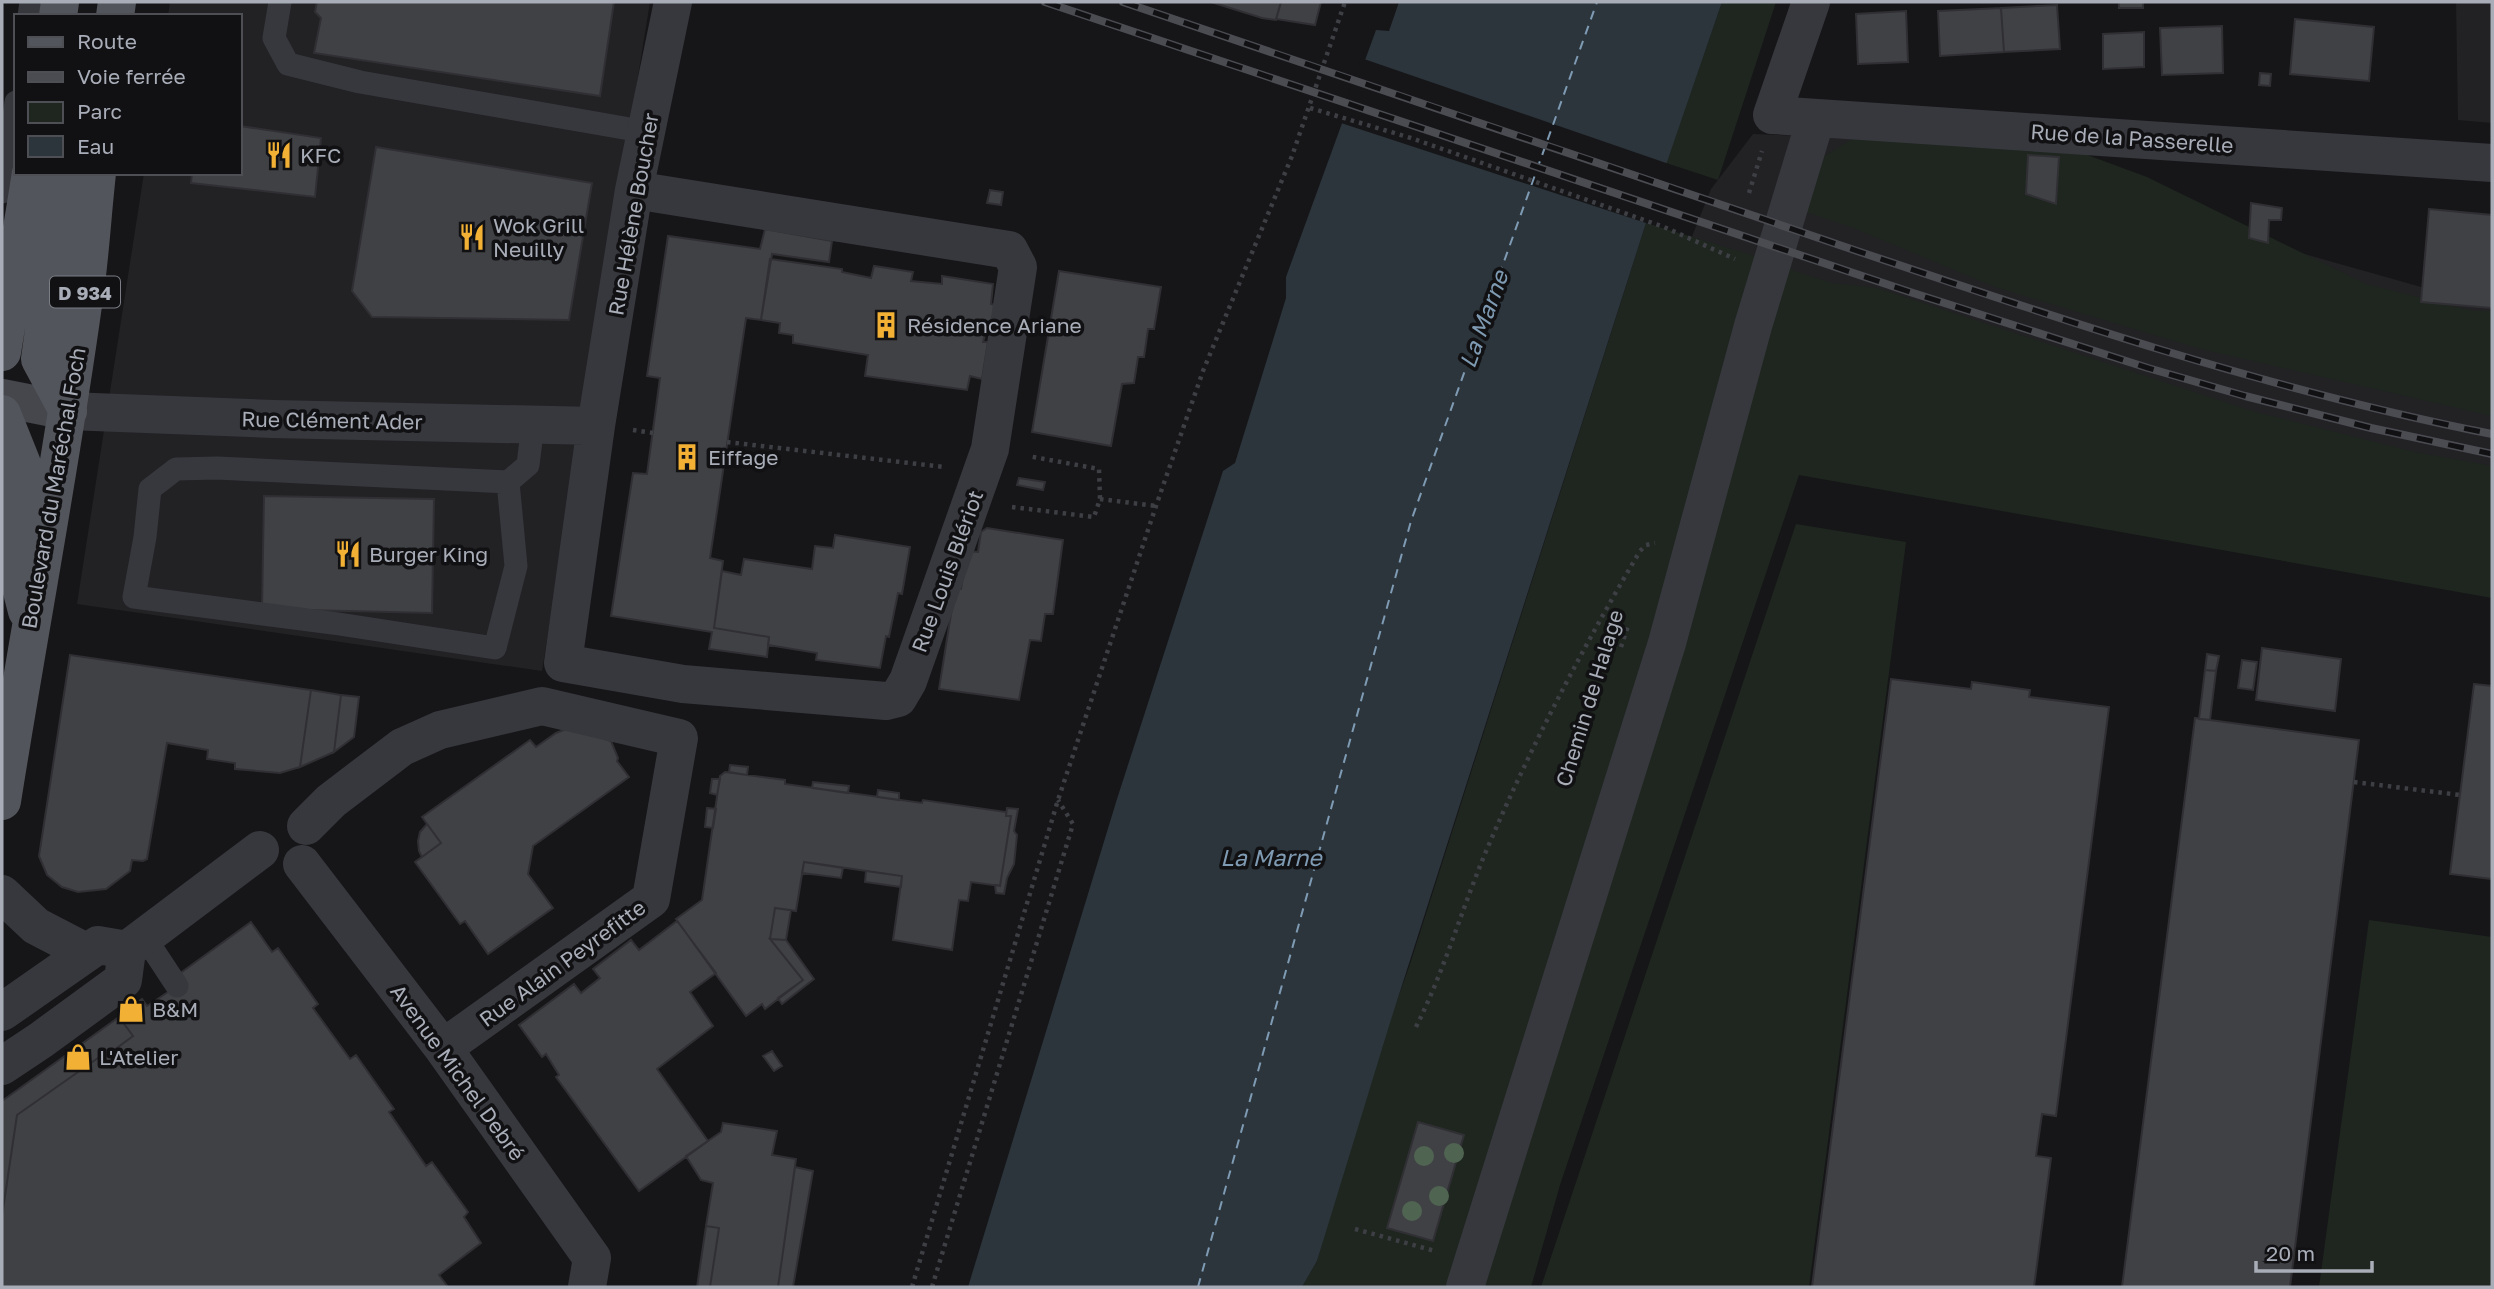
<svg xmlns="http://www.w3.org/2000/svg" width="2494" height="1289" font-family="'Golos Text',sans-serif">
	<rect width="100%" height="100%" fill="#161618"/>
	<path fill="#222225" d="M170 2H650L542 671 77 604 144 173H240V16H168Z
		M2456 2H2492V123L2458 120Z
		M1753 134 1901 140 2492 307V578L1681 264 1711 189Z"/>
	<path fill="#1e261f" d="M1722 2H1776L1718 180 1666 163Z
		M1854 138 2082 153 2147 177 2366 284 2473 311H2492V416L2201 349 1995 287 1851 227 1800 210 1823 157Z
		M1646 223 1791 267V270L1832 283 1877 288 2252 411 2415 452 2492 466V598L1799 475 1560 1185 1531 1287H1302L1317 1261 1368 1083 1410 964Z
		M1796 524 1906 542 1809 1287H1541Z
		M2369 920 2492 937V1287H2319Z"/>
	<path fill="#2c353c" d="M1399 2H1722L1646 223 1389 1026 1317 1261 1302 1287H968L1117 799 1223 471 1235 463 1286 298V277L1376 30 1389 31Z"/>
	<path fill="#161618" d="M1361 58 1669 164 1649 224 1338 122Z"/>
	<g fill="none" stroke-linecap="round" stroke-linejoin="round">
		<path stroke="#7f9bb3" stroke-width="2" stroke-dasharray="9 7" stroke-linecap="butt" d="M1198 1287 1411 521 1597 2"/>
	</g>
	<path fill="#404145" stroke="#303034" stroke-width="2" d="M317 2H614L600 96 314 53 321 18 315 12Z
		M1211 2H1281L1276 20 1262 18Z
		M1281 2H1321L1315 25 1276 19Z
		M2119 2H2143V8H2119Z
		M2057 5 2060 49 2004 52 2001 8Z
		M2001 8 2004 52 1940 56 1938 11Z
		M1906 11 1908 62 1858 64 1856 14Z
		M2295 19 2374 27 2369 81 2290 74Z
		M2222 26 2223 73 2162 75 2160 28Z
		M2144 32V67L2103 69V34Z
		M2260 73 2271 74 2270 86 2259 85Z
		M240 126 321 138 315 197 191 183 192 173H240Z
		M376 147 592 183 569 320 372 317 352 291Z
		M2028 155 2059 157 2056 204 2026 194Z
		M990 190 1003 192 1001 205 987 203Z
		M2251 203 2282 208 2281 220H2269L2268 243 2249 238Z
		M2429 209 2492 215V308L2421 302Z
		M765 229 832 241 829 262 772 254 761 320 746 318 710 558 723 561 714 628 769 637 767 657 709 649 712 632 611 616 633 473 647 474 660 378 647 376 668 236 760 249Z
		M770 259 842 269V272L871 278 874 266 913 272 911 281 942 284V276L993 284 991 304 995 305 991 328H987L983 342H988L982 379 970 376 967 390 865 376 868 355 793 343V335L779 333 780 323 761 320Z
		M1059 271 1161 287 1154 329H1148L1144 357H1138L1134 383 1122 384 1111 446 1032 432Z
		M1019 478 1045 482 1043 490 1017 485Z
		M264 496 434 499 432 613 262 609Z
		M987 528 1063 540 1053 614H1045L1041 641 1030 640 1019 700 939 689 955 589H961L967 551 978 552 981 532Z
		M835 535 910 547 902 594 898 593 889 637 886 636 880 668 816 660 817 653 768 645 769 637 714 628 722 571 741 575 744 559 812 569 815 546 833 548Z
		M2262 648 2341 659 2335 711 2256 700Z
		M2207 654 2219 656 2216 671 2205 670Z
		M70 655 311 690 300 767 280 773 235 769V763L207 759 208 750 167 743 147 859 143 861 132 860 130 871 106 889 78 892 62 887 47 875 39 856Z
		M2242 660 2257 662 2253 690 2238 688Z
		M2205 670 2216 671 2210 720 2199 719Z
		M1891 679 1971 689 1972 682 2030 690 2029 697 2109 707 2056 1116 2042 1114 2036 1156 2051 1158 2034 1287H1812Z
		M2474 684 2492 686V879L2450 874Z
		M311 690 341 695 338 719 334 752 300 767Z
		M341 695 359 697 354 737 334 752Z
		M2195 718 2359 740 2290 1287H2122Z
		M571 727 611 741 618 758 617 761 629 777 533 846 528 874 553 908 488 954 465 921 460 924 415 862 441 843 422 817 530 740 536 747 556 733Z
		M730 765 748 767 747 775 729 772Z
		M725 772 785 780V784L922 803 923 800 1006 812V816H1011L1000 886 971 882 968 901 959 900 952 950 893 940 902 876 804 862 796 911 775 908 770 939 803 980 765 1009 762 1004 746 1016 676 919 702 900 720 776Z
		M712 779H720L717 795 710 793Z
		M813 782 849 786 848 793 812 788Z
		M878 790 899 793V800L877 797Z
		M707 808 716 809 713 828 705 827Z
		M1007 808 1018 809 1014 831 1017 835 1014 864 1007 878 1004 894 996 893 995 885 1000 886 1011 816H1006Z
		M427 824 441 843 422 857 419 851 418 841 420 832Z
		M804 862 843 868 841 878 802 873Z
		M866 871 902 876 901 887 865 882Z
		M775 908 791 910 786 940 770 939Z
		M677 921 716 973 690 992 713 1026 657 1069 708 1141 639 1191 556 1077 559 1075 546 1054 542 1057 519 1025 574 984 581 993 600 978 593 969 631 940 639 950Z
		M251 922 272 952 278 948 318 1004 313 1008 350 1059 356 1055 394 1109 389 1112 426 1166 432 1162 468 1212 464 1217 481 1243 439 1275 448 1287H2V1216L17 1115 105 1053 106 1056 133 1036 119 1017 142 999 147 1006 177 986 179 974Z
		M770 939 786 940 814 979 782 1004 778 998 803 980Z
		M119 1017 133 1036 106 1056 105 1053 17 1115 2 1216V1101Z
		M772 1051 782 1066 774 1071 763 1056Z
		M1418 1122 1464 1135 1433 1241 1387 1228Z
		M723 1123 777 1131 772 1155 796 1159 778 1287H710L719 1228 706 1226 713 1183 701 1180 686 1156 721 1132Z
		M795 1167 813 1171 793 1287H778Z
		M706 1226 719 1228 710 1287H697Z"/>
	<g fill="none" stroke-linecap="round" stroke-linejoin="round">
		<path stroke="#3d3f44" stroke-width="4.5" stroke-dasharray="3.5 5" stroke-linecap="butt" d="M1310 108 1411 138 1664 227 1735 259
			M1749 193 1762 151
			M633 430 653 433
			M727 442 944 467
			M1100 499 1156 506
			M1012 507 1094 517 1100 499 1099 469 1028 456
			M1621 647 1628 626
			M2354 782 2460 795
			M1416 1027C1445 969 1462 908 1487 849 1531 746 1583 647 1640 551L1646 545 1655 543
			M1355 1229 1435 1251
			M912 1287 1058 800 1156 506 1203 371 1292 156 1345 2
			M932 1287 1073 824 1058 800"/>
		<path stroke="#37383d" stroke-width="23" d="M280 2 274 38 288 64 360 82 647 132
			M29 16 31 2
			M2 192 16 102
			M508 482 516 566 495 648 339 624 134 597 145 537 150 489 176 469 217 468 508 482 528 465 533 424
			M144 936 177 986"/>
		<path stroke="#37383d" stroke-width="38" d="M1811 2 1772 115 2492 163
			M634 190 1009 250 1018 267 990 449 908 681 898 698 886 701 683 684 563 663 596 426 634 190 673 2
			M68 411 273 419 596 426
			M306 826 331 801 402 747 440 730 542 706 679 738 651 899 443 1048
			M302 864 443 1048 592 1258 587 1287
			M2 894 36 926 86 952
			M2 1012 98 945 127 950
			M2 1066 41 1040 123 980 127 950 260 850
			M1465 1287 1667 643 1753 326 1816 118"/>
		<path stroke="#45474d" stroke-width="38" d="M2 398 68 411"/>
		<path stroke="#53555c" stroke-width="38" d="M58 16 60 2
			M115 16 117 2
			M66 173 40 359 68 411
			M2 352 31 173
			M2 414 22 464 10 545 27 611
			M2 801C28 636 60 471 83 305 90 261 92 217 97 173"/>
		<defs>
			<path id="rail" d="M1045 2 1910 292 2148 368 2245 396 2371 428 2492 454
				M1123 2C1351 79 1579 156 1807 234 2032 310 2258 388 2492 434"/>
		</defs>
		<use href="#rail" stroke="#4a4c52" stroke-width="8"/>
		<use href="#rail" stroke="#111113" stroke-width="5" stroke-dasharray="16" stroke-linecap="butt"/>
	</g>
	<g fill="#506452">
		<circle cx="1454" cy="1153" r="10"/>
		<circle cx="1424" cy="1156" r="10"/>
		<circle cx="1439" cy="1196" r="10"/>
		<circle cx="1412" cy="1211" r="10"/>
	</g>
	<defs>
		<symbol id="restaurant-bare" viewBox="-9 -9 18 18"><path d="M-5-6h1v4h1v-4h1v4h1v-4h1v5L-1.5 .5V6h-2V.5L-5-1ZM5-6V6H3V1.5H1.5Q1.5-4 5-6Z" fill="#f2b134" stroke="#111113" stroke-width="2.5" paint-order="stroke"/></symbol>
		<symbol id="building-bare" viewBox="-9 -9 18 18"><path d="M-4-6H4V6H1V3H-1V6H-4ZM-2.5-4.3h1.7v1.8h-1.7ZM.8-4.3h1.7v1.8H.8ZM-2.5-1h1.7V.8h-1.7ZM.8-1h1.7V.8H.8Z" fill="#f2b134" stroke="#111113" stroke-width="2.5" paint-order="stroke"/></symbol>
		<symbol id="shop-bare" viewBox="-9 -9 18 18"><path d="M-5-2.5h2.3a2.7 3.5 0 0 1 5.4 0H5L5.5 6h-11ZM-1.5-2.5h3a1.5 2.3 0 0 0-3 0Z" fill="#f2b134" stroke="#111113" stroke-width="2.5" paint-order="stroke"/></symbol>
	</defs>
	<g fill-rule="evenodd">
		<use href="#restaurant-bare" x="260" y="136" width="38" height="38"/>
		<use href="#restaurant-bare" x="453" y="218" width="38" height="38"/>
		<use href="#building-bare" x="867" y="306" width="38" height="38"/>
		<use href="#building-bare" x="668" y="438" width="38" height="38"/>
		<use href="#restaurant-bare" x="329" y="535" width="38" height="38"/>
		<use href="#shop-bare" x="112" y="990" width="38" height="38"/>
		<use href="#shop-bare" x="59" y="1038" width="38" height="38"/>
	</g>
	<g text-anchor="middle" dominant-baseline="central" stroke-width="7" stroke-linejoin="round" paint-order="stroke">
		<rect fill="#111113" stroke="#7b7e86" stroke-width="2" x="50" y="276.5" width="70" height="31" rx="5"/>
		<g font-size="19" font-weight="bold" fill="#a8adb8">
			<text x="85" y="292">D 934</text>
		</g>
		<g font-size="21" fill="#a8adb8" stroke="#111113">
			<text transform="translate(2132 138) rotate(4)">Rue de la Passerelle</text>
			<text transform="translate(633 214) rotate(-80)">Rue Hélène Boucher</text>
			<text transform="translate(332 420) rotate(1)">Rue Clément Ader</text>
			<text transform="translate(53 488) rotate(-80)">Boulevard du Maréchal Foch</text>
			<text transform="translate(947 571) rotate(-70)">Rue Louis Blériot</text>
			<text transform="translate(1589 698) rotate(-73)">Chemin de Halage</text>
			<text transform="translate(562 963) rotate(-36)">Rue Alain Peyrefitte</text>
			<text transform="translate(458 1072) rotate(54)">Avenue Michel Debré</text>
		</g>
		<g font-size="21" fill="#a8adb8" stroke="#111113" text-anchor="start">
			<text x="300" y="155">KFC</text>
			<text x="493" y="225">Wok Grill<tspan x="493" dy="24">Neuilly</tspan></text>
			<text x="907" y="325">Résidence Ariane</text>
			<text x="708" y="457">Eiffage</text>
			<text x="369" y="554">Burger King</text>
			<text x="152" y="1009">B&amp;M</text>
			<text x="99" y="1057">L'Atelier</text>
		</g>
		<g font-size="23" font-style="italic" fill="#7f9bb3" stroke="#111113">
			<text transform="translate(1483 319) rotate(-70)">La Marne</text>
			<text x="1271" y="857">La Marne</text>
		</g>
	</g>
	<rect width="2494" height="1289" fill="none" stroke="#a8adb8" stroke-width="7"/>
	<rect x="14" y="14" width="228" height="161" fill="#111113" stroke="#4d4f55" stroke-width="2"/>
	<rect x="28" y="37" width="35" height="10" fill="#53555c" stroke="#4d4f55" stroke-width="2"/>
	<text x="77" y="49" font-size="21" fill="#a8adb8">Route</text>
	<rect x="28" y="72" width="35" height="10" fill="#4a4c52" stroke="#4d4f55" stroke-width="2"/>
	<text x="77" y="84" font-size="21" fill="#a8adb8">Voie ferrée</text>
	<rect x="28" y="102" width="35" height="21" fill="#1e261f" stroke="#4d4f55" stroke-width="2"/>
	<text x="77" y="119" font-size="21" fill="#a8adb8">Parc</text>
	<rect x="28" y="136" width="35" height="21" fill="#2c353c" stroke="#4d4f55" stroke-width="2"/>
	<text x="77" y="154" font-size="21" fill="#a8adb8">Eau</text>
	<path d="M2256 1261v10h116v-10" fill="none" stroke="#a8adb8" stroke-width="3.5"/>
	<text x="2266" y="1261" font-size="21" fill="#a8adb8" stroke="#111113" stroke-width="5" paint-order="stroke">20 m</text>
</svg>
